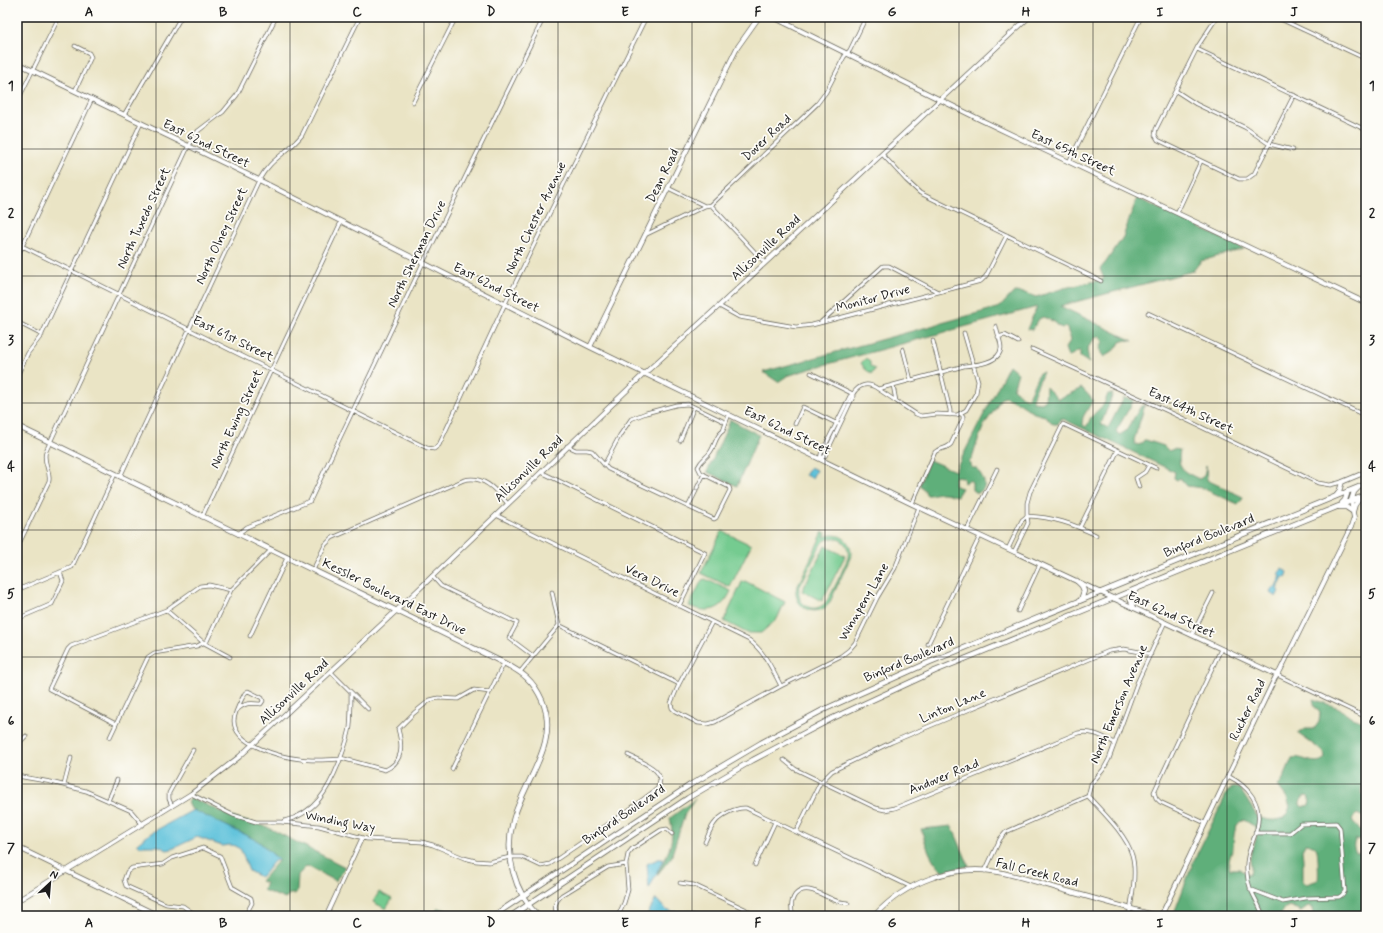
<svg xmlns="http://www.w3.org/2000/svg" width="1383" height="933" font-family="Mynerve,sans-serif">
	<rect width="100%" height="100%" fill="#fdfcf7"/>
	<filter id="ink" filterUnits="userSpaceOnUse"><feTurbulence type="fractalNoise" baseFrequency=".025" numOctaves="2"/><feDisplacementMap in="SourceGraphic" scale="8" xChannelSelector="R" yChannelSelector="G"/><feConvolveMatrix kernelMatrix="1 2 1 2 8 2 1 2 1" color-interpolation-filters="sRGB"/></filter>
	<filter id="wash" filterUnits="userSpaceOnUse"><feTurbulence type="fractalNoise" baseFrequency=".012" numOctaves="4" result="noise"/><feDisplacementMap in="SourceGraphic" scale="16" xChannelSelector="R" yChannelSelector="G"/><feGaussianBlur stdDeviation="0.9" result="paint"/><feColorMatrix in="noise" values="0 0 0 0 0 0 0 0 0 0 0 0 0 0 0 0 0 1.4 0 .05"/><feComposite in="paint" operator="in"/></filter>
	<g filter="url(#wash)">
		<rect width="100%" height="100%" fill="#eae4c5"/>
		<path fill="#74cb90" stroke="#487456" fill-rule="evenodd" d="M866 358 870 362V366L875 369 872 374 865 369 861 363Z
			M722 531 751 545 730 587 701 573Z
			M823 532 826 533 824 537C839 531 852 540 851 556L829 604C816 618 795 609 796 590ZM831 538C843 538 850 546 848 558 843 569 832 595 825 603 820 609 811 610 805 605 799 601 798 595 799 588L821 544 824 541Z
			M825 546 845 556 822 601 802 591Z
			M705 579 731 591C722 611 708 614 689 606L702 580Z
			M745 581 785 602 777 619 761 633H747L724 621 742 582Z
			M379 892 392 899 386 909 373 902Z
			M438 908 452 911 449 916H435L434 915Z"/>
		<path fill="#5faf7a" stroke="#3e664b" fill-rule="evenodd" d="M1137 198 1244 249 1201 261 1193 271 1060 306 1133 341 1126 340 1120 342 1117 348 1104 357C1099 351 1099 349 1103 342L1100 336 1095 338 1087 349 1089 363 1080 357V350L1068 357 1065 348 1071 340 1066 326 1063 328 1057 326 1055 322 1043 317 1039 319 1032 330 1027 329 1037 307 806 370 787 376 778 382 763 372 1000 307 1014 292 1025 293 1036 297 1064 288 1083 284 1104 279 1100 269 1106 262 1123 237Z
			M1009 365 1018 373 1013 389 1026 399 1028 397 1039 373 1043 372 1033 396V402L1041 403 1045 401 1046 387 1058 399 1082 388 1093 400 1083 417 1082 424 1086 427 1088 424 1091 417 1104 404 1108 394H1113L1101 424 1108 428 1124 398 1134 400 1116 431 1119 435 1126 431 1141 406 1145 405 1134 440 1135 444 1140 445 1144 440H1146L1164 446 1169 451 1173 449 1180 450C1177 470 1183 471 1199 479L1204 476 1206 466 1207 480 1243 497 1242 500 1238 504 1202 488 1187 486 1180 478 1177 480 1174 478 1175 472 1061 418 1058 424H1053L1045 416 1034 413 1019 403 1005 397 1000 399 996 408 984 425 975 448 972 459 969 462 971 467 973 468H977C981 476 991 486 978 493L972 490V482L969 480 964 483 963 478 956 476 954 483 955 486 962 488 957 496C952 496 949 493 943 493 937 492 932 496 926 495L925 490 919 486 929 460 955 471Z
			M729 419 759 435 737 486 707 472 730 421Z
			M1313 699 1339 708 1353 718 1366 723V783L1362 787 1361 793 1363 795 1366 794V818L1357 814 1352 819C1355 826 1359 830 1366 832V842L1365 840 1356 839C1353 844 1353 848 1356 853L1363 854 1366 852V916H1313L1312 907 1308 906 1301 911 1289 906 1285 908 1280 916H1178L1175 912 1176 908 1194 860 1228 791C1232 787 1235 787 1240 789L1257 816C1264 820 1275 822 1283 818 1287 816 1288 810 1290 807L1287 798 1278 786 1283 779 1292 758C1303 755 1315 768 1325 758L1324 753 1321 750 1297 733 1305 729H1314L1319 722 1320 713 1315 707ZM1308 796 1310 802 1309 805 1303 807 1300 805V802L1303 797ZM1244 820 1256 827C1259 838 1252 847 1250 858 1250 864 1253 868 1249 874H1247L1239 869H1230C1227 862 1231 855 1233 847 1234 838 1233 823 1244 820ZM1306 843C1310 844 1316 846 1317 850 1318 854 1319 876 1318 880L1307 884 1303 882V859L1302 850Z
			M192 798 237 819 267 827 345 867 340 876H338L336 881 307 866 298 875 297 891 295 894H289L285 899 263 890 266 883 261 881 279 860 258 841 193 810 189 807 187 802Z
			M695 799 685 814 672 854 673 855 657 875C667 854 676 843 670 818Z
			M952 826 969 866 943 871C930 861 926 844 921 829Z"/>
		<path fill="#5cc1da" stroke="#3c6e7b" d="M810 467 816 470 812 478 805 475Z
			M1282 568 1288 572 1286 578 1283 577 1277 589 1279 591 1276 597 1270 593 1272 588H1275L1281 576 1279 575Z
			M193 810 258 841 279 860 274 861 263 875 260 877 249 871 241 850 236 846 230 845 222 846 197 837 172 849 167 850 159 846H140L137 844 151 833Z
			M658 859H663V860L649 889 647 864Z
			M656 899 666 910 674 912 696 911 707 916 647 915Z"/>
	</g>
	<g filter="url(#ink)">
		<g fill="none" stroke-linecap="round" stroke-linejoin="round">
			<defs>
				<path id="street" d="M1217 17 1198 46 1156 129 1155 135 1158 140 1239 179H1247L1254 174 1294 95
					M1276 17 1366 59
					M75 46 89 53 91 57 75 91
					M1197 49 1366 130
					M1176 91 1196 104 1246 128 1269 144 1293 150
					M17 102 59 17
					M413 102 456 17
					M124 115 181 17
					M882 154 906 180 920 193 1101 281
					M1069 162 1141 17
					M668 188 705 206
					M711 205 765 263
					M1177 213 1201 161
					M645 235 705 206 711 205 817 104 826 92 844 57 850 50 866 17
					M22 246 427 448 434 449 439 445 503 308 646 17
					M17 257 92 99
					M719 306 739 317 796 327 812 325 981 281 986 276 1007 235
					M1148 313 1366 416
					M17 322 42 335
					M821 322 883 266H889L938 292
					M998 337 1005 335 1018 342
					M933 341 950 410V415
					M903 349 911 380
					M1032 349 1174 414 1318 483 1330 485 1342 482
					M811 373 853 394C859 384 868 382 878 389L964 366C976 365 1000 363 1001 348 1001 341 997 333 996 326
					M17 376 28 353 41 336 141 123
					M893 385 896 401 916 414 921 416 937 414 957 415 966 410 976 393 978 381 964 333
					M878 389 896 401
					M853 394V397L825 456 820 459 821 454 850 396Z
					M795 424 803 407 838 424
					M680 441 694 407
					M567 446 576 450H587L592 451 608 469 714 519 716 518 730 490 729 487 701 473 698 467C702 458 707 458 711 451 715 445 716 435 723 431L729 414
					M604 465 620 435 631 419 646 413 676 405 688 404 725 422
					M541 472 705 553 679 606
					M120 477 259 180C271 158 288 153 302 135L360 17
					M1139 487 1136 478 1145 472 1149 465
					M697 488 704 474
					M912 504 935 452C939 448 947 449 951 444L963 419V416L961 414
					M688 507 696 491
					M496 515 749 640C765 652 772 669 781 686
					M202 517 341 222
					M1080 527 1118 450
					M967 530 997 469
					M238 534 247 527 310 501 423 263 544 17
					M1096 535C1073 524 1053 517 1027 516V503L1030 492 1063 424 1156 468
					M17 548 49 481C51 470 42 462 46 451L187 149 198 131 223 112 237 95 276 17
					M1008 549 1022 520 1027 516 1028 523 1014 552
					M313 570 325 545 332 538 464 480C484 475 496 490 508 504
					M432 576 441 586 517 623 509 638 533 656
					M17 590 72 567 115 474
					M552 592 559 625
					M166 610 204 643 230 657
					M1018 611 1040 564
					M17 619 52 604 63 581 60 572
					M712 622 679 684 671 703 672 708 675 711 698 723 708 724 715 722 781 686 841 656 849 650 855 643 877 598 895 568 919 507
					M559 625 679 684
					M1192 635 1213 593
					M250 636 287 558
					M928 644 980 536
					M331 672 368 709
					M520 672 559 625
					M1277 675 1366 717
					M237 710C245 702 251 703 261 704L263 701 262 698 248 691 245 693C241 701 234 712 234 721 234 745 281 757 300 759 313 761 327 760 340 759
					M116 724 49 689 68 649 71 646 166 610 200 586 209 585 231 590
					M110 737 148 657 154 653 197 646 207 641 231 590 271 550
					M17 745 26 736
					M341 758 385 770C403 762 403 747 398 729L414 713 430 700 438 698 458 699 474 690 490 692
					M784 760 795 769 876 808 885 810 895 808 1078 733C1092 730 1103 737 1115 743
					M452 769 504 663
					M17 776 51 782 86 791 131 811 143 825
					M1228 776C1248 786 1263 803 1257 828 1253 844 1245 855 1247 873 1248 891 1258 900 1263 916
					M64 785 71 758
					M191 794 233 815 256 822H281L319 826 367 839 422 842 433 845 464 858 476 861 489 862 510 857H522L541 866 550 864 626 812 657 789C669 770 641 762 628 755
					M1088 796C1102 812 1126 834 1132 855 1137 871 1132 899 1129 916
					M108 801 117 780
					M172 806 169 799V793L193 750
					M284 821C315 814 328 790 339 763 343 751 348 740 350 727 351 716 351 705 351 693
					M1205 823 1160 802 1156 798 1154 792 1221 649
					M796 832 820 783 832 771 892 742 956 715 1109 651 1124 649 1151 654
					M705 842C708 836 710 829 714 824 720 815 736 807 746 808L911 887
					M755 865 775 822
					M985 871 1000 839 1006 832 1088 796 1091 784 1103 770 1109 759 1137 683 1165 622
					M680 883 694 885 745 909 754 916
					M1250 889 1283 902 1306 898 1339 897 1342 895 1345 891 1340 828 1336 823 1301 824 1290 833H1255
					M197 916 183 906 166 904 126 886 124 880 127 872 132 868 163 864 172 858 203 848 220 856 232 887 251 898 252 903 245 916
					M326 916 362 838
					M558 916C553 908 555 901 562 895L608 867 626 864
					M618 916 624 903 628 890 626 864 628 854 632 849 661 830 667 829 672 834
					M793 916C791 909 790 902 795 895 806 883 821 895 832 899 837 902 842 902 848 903"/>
				<path id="secondary" d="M773 17 981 120 1366 303
					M17 63 259 180 590 347 912 504 1277 675
					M590 347 737 48 759 17
					M1336 496 1339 492 1342 482 1366 472
					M1353 512 1355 505 1360 498
					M17 847 159 916
					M17 901 191 794 239 757 396 611 645 373 719 306 1029 17
					M874 916C905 882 953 864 998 872 1019 876 1040 883 1060 889 1092 898 1125 907 1157 916
					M1161 916 1275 678 1280 671 1351 527 1354 518 1351 501"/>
				<path id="primary" d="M17 426 504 663C523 673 533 680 542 700 561 743 523 781 513 821 504 854 514 892 538 916
					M1351 501 1354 492 1358 488
					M1342 503 1345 500 1348 491
					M1339 507H1346L1352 511
					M1077 581 1082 586 1084 591 1081 600
					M1134 608 1130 598 1135 591
					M493 916 690 785 761 743 823 710 930 662 1366 484
					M511 916 688 798 753 760 833 718 935 671 1366 495"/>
			</defs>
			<use href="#street" stroke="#646257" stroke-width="4.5"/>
			<use href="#secondary" stroke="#646257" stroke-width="5.5"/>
			<use href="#primary" stroke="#646257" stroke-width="6"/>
			<use href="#street" stroke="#fff" stroke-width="3"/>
			<use href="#secondary" stroke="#fff" stroke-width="4"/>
			<use href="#primary" stroke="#fff" stroke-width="4.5"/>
		</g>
	</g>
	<path fill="none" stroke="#1c1c1c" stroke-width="1" stroke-opacity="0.55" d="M156 17V916M290 17V916M424 17V916M558 17V916M692 17V916M825 17V916M959 17V916M1093 17V916M1227 17V916M17 149H1366M17 276H1366M17 403H1366M17 530H1366M17 657H1366M17 784H1366"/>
	<g text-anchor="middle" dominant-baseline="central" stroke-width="3.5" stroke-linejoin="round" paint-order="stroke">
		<g font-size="13" fill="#1c1c1c" stroke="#fdfcf7">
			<text transform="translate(767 138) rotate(-43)">Dover Road</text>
			<text transform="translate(206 144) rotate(26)">East 62nd Street</text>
			<text transform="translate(1073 153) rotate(25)">East 65th Street</text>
			<text transform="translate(663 176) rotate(-64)">Dean Road</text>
			<text transform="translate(144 218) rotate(-65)">North Tuxedo Street</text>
			<text transform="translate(536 218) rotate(-64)">North Chester Avenue</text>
			<text transform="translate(222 236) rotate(-65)">North Olney Street</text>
			<text transform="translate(766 248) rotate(-43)">Allisonville Road</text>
			<text transform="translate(417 254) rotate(-64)">North Sherman Drive</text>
			<text transform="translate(496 288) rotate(27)">East 62nd Street</text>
			<text transform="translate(873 299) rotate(-15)">Monitor Drive</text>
			<text transform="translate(233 339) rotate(26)">East 61st Street</text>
			<text transform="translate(1191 411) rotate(25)">East 64th Street</text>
			<text transform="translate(237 419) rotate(-65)">North Ewing Street</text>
			<text transform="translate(787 431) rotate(26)">East 62nd Street</text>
			<text transform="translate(529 469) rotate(-44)">Allisonville Road</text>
			<text transform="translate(1209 536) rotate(-22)">Binford Boulevard</text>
			<text transform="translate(652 581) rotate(26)">Vera Drive</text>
			<text transform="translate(394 597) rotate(26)">Kessler Boulevard East Drive</text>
			<text transform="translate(864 602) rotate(-60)">Winnpeny Lane</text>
			<text transform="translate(1171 615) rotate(25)">East 62nd Street</text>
			<text transform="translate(909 660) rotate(-23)">Binford Boulevard</text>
			<text transform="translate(294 692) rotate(-43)">Allisonville Road</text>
			<text transform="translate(1119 704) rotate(-67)">North Emerson Avenue</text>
			<text transform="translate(953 706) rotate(-23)">Linton Lane</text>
			<text transform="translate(1248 710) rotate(-64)">Rucker Road</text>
			<text transform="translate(944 777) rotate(-22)">Andover Road</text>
			<text transform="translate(624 815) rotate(-34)">Binford Boulevard</text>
			<text transform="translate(340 822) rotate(11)">Winding Way</text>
			<text transform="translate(1037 873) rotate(14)">Fall Creek Road</text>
		</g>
	</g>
	<rect width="1383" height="933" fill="none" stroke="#fdfcf7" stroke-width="44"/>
	<g transform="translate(50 883) rotate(26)" stroke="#fdfcf7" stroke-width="3" paint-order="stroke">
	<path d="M0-3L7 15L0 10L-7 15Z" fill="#1c1c1c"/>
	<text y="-6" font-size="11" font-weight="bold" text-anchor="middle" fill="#1c1c1c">N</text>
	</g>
	<rect x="22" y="22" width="1339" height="889" fill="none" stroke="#1c1c1c" stroke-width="1.5"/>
	<g font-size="13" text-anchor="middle" font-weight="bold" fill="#1c1c1c">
		<text x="89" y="16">A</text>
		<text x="223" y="16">B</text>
		<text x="357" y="16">C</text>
		<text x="491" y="16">D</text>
		<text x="625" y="16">E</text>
		<text x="758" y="16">F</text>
		<text x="892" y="16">G</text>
		<text x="1026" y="16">H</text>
		<text x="1160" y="16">I</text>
		<text x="1294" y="16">J</text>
		<text x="11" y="90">1</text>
		<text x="1372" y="90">1</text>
		<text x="11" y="217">2</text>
		<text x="1372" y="217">2</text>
		<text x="11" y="344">3</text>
		<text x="1372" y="344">3</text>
		<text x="11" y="471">4</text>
		<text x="1372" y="471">4</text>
		<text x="11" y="598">5</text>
		<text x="1372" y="598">5</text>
		<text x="11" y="725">6</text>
		<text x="1372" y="725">6</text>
		<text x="11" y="852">7</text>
		<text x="1372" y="852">7</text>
		<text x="89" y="927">A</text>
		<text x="223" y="927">B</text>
		<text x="357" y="927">C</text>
		<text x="491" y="927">D</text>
		<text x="625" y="927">E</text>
		<text x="758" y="927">F</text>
		<text x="892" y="927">G</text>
		<text x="1026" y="927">H</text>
		<text x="1160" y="927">I</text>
		<text x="1294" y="927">J</text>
	</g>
</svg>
